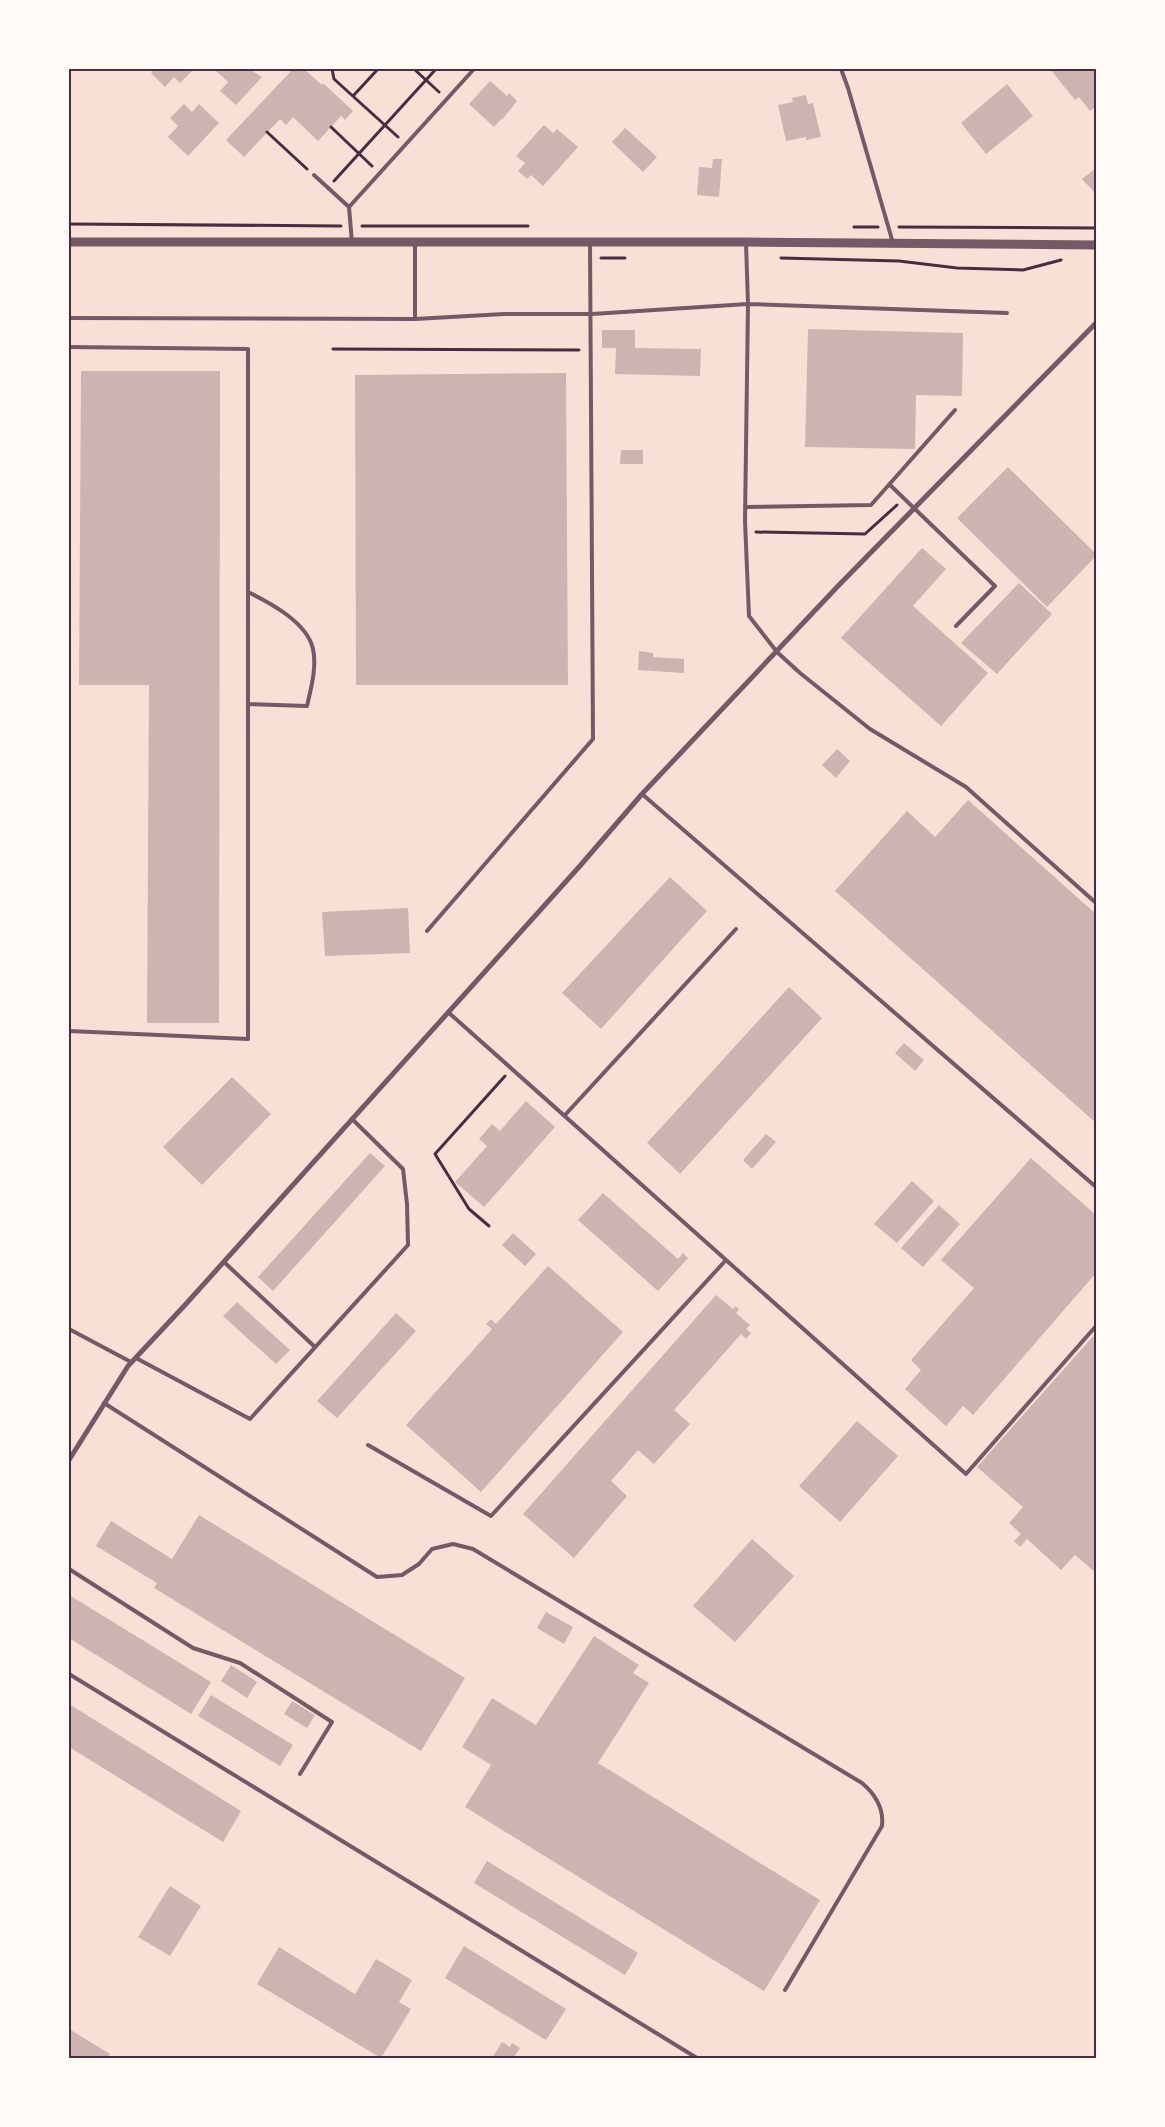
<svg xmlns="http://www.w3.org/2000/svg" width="1165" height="2127" font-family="'Source Serif 4',serif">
	<rect width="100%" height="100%" fill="#f7e1d7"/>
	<path fill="#ccb4b1" d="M155 69H194L180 83 174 77 165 87 151 73Z
		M214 69H249L262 77 236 105 220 91 228 82Z
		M293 69H304L322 85 323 83 353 111 345 120 341 116 318 141 293 117 286 125 280 119 244 157 226 140Z
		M1050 69H1096V106L1090 111 1079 97 1075 100Z
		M490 81 507 96 509 93 517 101 502 120 501 119 494 127 469 104Z
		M1007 84 1033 116 986 154 961 123Z
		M806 95 808 104 813 103 821 137 806 140V137L786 141 778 105 793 102 792 98Z
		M184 104 192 112 199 104 219 123 188 156 168 137 178 126 170 118Z
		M544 125 553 133 557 129 578 147 543 186 531 175 527 179 518 171 525 163 516 156Z
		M625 128 657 157 643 172 612 142Z
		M713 159H722L719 197 697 195 699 167 712 168Z
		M1096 168V194L1082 179Z
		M808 329 963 333 962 396 916 395 915 449 805 447Z
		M602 330H635V348L701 349 700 376 615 374 616 348H602Z
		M81 371H220L219 1023H147L149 685H79Z
		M566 373 568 685H356L355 375Z
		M621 450H643V464H620Z
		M1008 467 1096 554V556L1047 607 957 518Z
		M922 548 946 569 913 606 988 673 941 726 841 638Z
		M1019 583 1052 614 997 674 961 643Z
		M639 651 653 653V657L684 659V673L638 670Z
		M837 749 850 761 836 778 822 765Z
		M968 800 1096 914V1123L835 891 907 811 935 837Z
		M670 877 707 911 601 1029 562 993Z
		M408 908 410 953 325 956 322 912Z
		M789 987 822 1018 680 1174 647 1143Z
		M904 1043 924 1060 915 1071 895 1053Z
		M232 1077 271 1114 202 1185 163 1147Z
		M526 1101 555 1127 484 1207 455 1182 487 1146 479 1139 492 1124 500 1131Z
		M766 1134 776 1142 752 1169 743 1160Z
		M370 1153 385 1166 273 1291 258 1277Z
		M1031 1158 1096 1215V1273L973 1415 963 1406 946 1426 905 1389 921 1370 911 1360 974 1288 941 1260Z
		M912 1181 934 1201 897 1243 874 1224Z
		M603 1193 678 1259 683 1253 688 1258 658 1291 578 1220Z
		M939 1205 960 1224 923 1267 901 1248Z
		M513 1233 536 1254 525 1266 502 1245Z
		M548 1266 623 1332 481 1492 406 1425 492 1329 486 1324 491 1319 496 1324Z
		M716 1295 733 1309 735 1306 739 1309 736 1313 750 1325 746 1329 751 1333 746 1339 741 1334 674 1410 690 1424 654 1464 638 1450 611 1481 627 1496 574 1558 523 1514Z
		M237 1302 290 1350 276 1364 223 1316Z
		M396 1313 416 1331 337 1418 317 1401Z
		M1096 1333V1573L1075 1555 1061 1570 1027 1539 1020 1547 1014 1541 1021 1534 1009 1523 1023 1507 977 1467Z
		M857 1421 898 1456 840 1522 799 1486Z
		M199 1515 465 1678 421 1751 154 1588 157 1583 96 1546 111 1521 172 1559Z
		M752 1539 794 1576 735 1642 693 1606Z
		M69 1595 211 1682 191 1714 69 1638Z
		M546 1612 573 1627 564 1644 537 1628Z
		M594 1636 639 1665 633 1673 649 1683 598 1763 820 1900 764 1991 465 1807 491 1765 462 1747 492 1698 536 1725Z
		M231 1665 257 1682 247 1698 221 1681Z
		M211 1695 293 1745 280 1766 198 1716Z
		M292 1701 315 1715 307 1728 284 1714Z
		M69 1704 241 1811 223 1842 69 1747Z
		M487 1861 638 1953 625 1975 474 1883Z
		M170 1886 201 1906 170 1956 138 1937Z
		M464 1946 566 2009 546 2040 445 1978Z
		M279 1947 355 1994 376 1959 412 1980 399 2002 411 2009 381 2058 257 1984Z
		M69 2029 110 2054 107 2058H69Z
		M502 2042 510 2047 512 2043 520 2048 513 2058H492Z"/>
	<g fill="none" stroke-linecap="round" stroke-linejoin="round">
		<path stroke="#4a2c40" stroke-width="3" d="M332 69 334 79 398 137
			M414 69 439 92
			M353 96 378 69
			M331 127 372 166
			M267 132 307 169
			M334 181 436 69
			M69 224 341 226
			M362 226H528
			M854 227H878
			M899 227 1096 228
			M601 258H625
			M781 258 899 261 957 268 1023 270 1061 260
			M333 349 579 350
			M756 532 865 534 897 505
			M489 1226 469 1209 435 1154 505 1076"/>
		<path stroke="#755966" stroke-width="4" d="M841 69 848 88 893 243
			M314 175 349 207
			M415 242V319
			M352 243 349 207 474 69
			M1007 313 748 304 745 521 749 616 777 652 800 673 870 729 966 787 1096 903
			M69 318 415 319 504 314H592L748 304 746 243
			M69 347 248 349V1039L69 1031
			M890 485 995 586 956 626
			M746 507 871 505 955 410
			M248 592C270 603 307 622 313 649 317 667 311 688 307 706L248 704
			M642 794 1096 1187
			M427 931 593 739 590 243
			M448 1012 966 1474 1096 1326
			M565 1115 736 929
			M224 1262 315 1347
			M69 1329 131 1362
			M136 1358 250 1419 408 1245 407 1204 403 1169 352 1119
			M104 1403 377 1577 402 1575 419 1564 432 1549 453 1544 473 1549 862 1783C875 1794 884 1808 882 1826L785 1990
			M368 1445 491 1516 726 1260
			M69 1569 193 1648 240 1663 332 1722 300 1774
			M69 1674 697 2058"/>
		<path stroke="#755966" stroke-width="5" d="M69 1460 128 1366 185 1305 579 867 642 794 838 586 1096 323"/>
		<path stroke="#755966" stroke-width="9" d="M69 242H746L1096 245"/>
	</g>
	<rect width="1165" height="2127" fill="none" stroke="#fffaf5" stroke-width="140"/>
	<rect x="70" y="70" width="1025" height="1987" fill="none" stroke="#4a2c40" stroke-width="2"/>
</svg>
